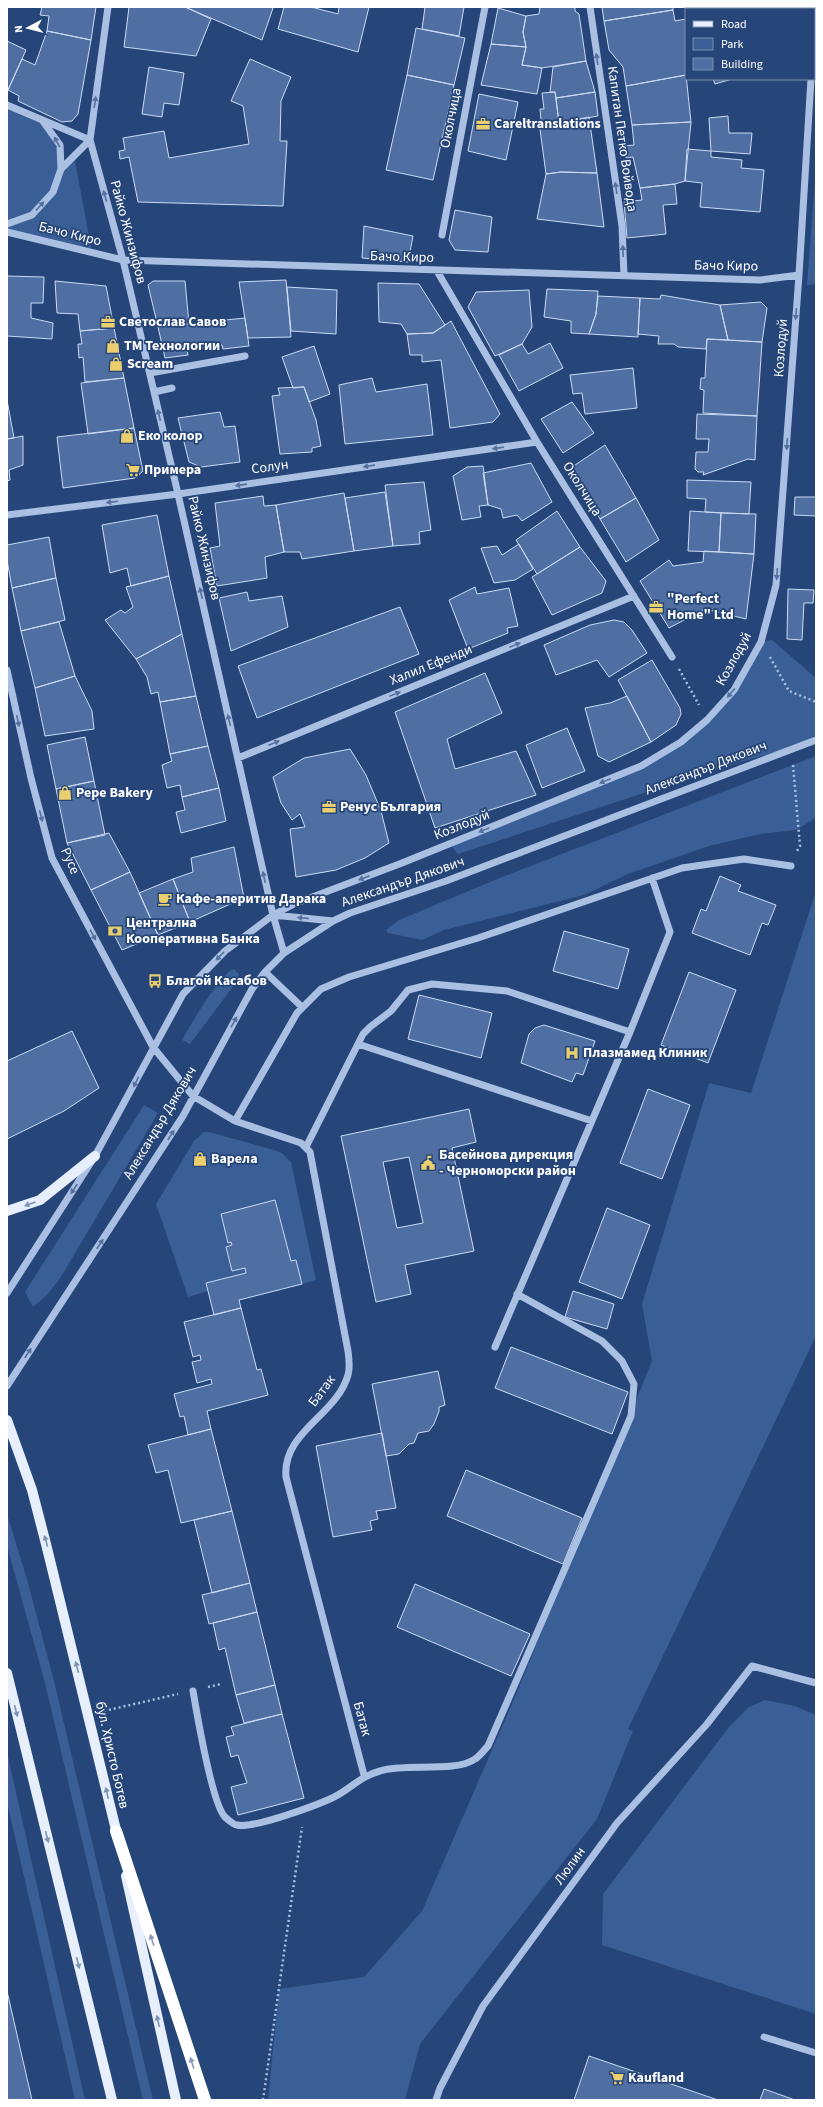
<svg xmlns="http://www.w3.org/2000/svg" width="823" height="2107" font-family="'Source Sans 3',sans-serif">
	<rect width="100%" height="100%" fill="#264579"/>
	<path fill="#3a5e96" d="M7 105 41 119 60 145 61 169 74 156 92 252 7 232Z
		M816 167V284L807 285Z
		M772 640 816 678V740L714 770 458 854 450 844 641 766 681 742 734 690 761 642Z
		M816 756V814L814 819 796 830 760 834 709 846 628 874 584 895 444 930 422 940 388 933 386 930 399 920 502 877Z
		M816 891V1336L628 1729 633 1731 597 1819 420 2044 405 2100H268L279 1989 364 1977 422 1911 515 1697 652 1361 642 1304 709 1083 751 1093Z
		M234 969 239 974 238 980 190 1044 182 1040C190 1026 221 972 234 969Z
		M144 1105 158 1113 61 1277 47 1295 33 1307 25 1292Z
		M204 1132H209L274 1150 282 1153 291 1162 316 1280 302 1284 296 1260 291 1261 275 1200 221 1214 228 1242H231L232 1245 226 1247 232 1271 245 1268 246 1273 206 1283 208 1291 188 1297 156 1204 194 1141Z
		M7 1514 27 1579 54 1681 153 2100H143L45 1683 7 1546Z
		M765 1700 795 1706 816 1715V2014L602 1945 603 1894 729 1727 749 1707Z
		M7 1752 85 2100H75L7 1802Z"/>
	<path fill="#4f6fa2" stroke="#cbdbf3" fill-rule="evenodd" d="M42 7H96L91 40 47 31 49 16 40 15Z
		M129 7H185L211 19 196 56 124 47Z
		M185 7H271L273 8 262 40Z
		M284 7H311L338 14 339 7H369L358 52 278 29Z
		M425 7H464L459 36 422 29Z
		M540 7H575V11L579 14 586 61 542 68 522 65 526 47 523 32 526 16 539 14Z
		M602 7H673V10L604 21Z
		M498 8 526 16 523 32 526 47 491 44Z
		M673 10 675 21 686 19V75L626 86 623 67 609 50 604 21Z
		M416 28 465 38 454 85 407 75Z
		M47 31 91 40 78 114 72 121 62 122 18 101 19 96 8 90 22 59 35 65Z
		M7 41 26 50 8 90H7Z
		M491 44 526 47 522 65 542 68 537 94 481 85Z
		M250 59 291 77 281 101 280 141H287L283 206 138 202 129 157 120 159 119 151 125 150 123 138 164 131 169 158 249 144 243 106 231 101Z
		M586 61 595 92 556 98 555 92H550L553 67Z
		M149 67 184 73 179 105 164 103 162 117 142 114Z
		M407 75 454 85 433 180 386 170Z
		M686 75 691 122 632 125 626 86Z
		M713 79H732L715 84Z
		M555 92 559 123 589 117 597 173 561 172 546 174 539 122 541 120 540 109H544L542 93Z
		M595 92 598 116 559 123 556 98Z
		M479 94 518 102 506 160 468 151Z
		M728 116 729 133H752L750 154 711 151 709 118Z
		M691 122 685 181 675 184 640 188 633 157 626 158 624 146 634 145 632 125Z
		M687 149 711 151V157L742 160 741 168 764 170 760 212 700 207 702 183 685 181Z
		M561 172 597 173 604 227 537 219 546 174Z
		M675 184 677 204 663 205 666 234 627 238 624 202 642 200 640 188Z
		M455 210 492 217 488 252 455 250 449 240Z
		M364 226 413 236 408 262 362 258Z
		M7 276 44 277 43 303H31V318L53 323 52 339 7 336Z
		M286 280 291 337 248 338 239 282Z
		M55 281 106 286 114 328 80 331 78 314 57 313Z
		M153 281H185L189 324 158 327 148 285Z
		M378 283 419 284 445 325 433 333 407 334 401 324 379 322Z
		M287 287 337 290 336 334 291 331Z
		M547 289 598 291 596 314 589 334 571 333V321L544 317Z
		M529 290 532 327 522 344 495 356 468 307 476 292Z
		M661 295 720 305 728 340 707 339 706 349 678 347 674 344H658L659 336 638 334 640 298 660 299Z
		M598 296 640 298 638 337 589 334 596 314Z
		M761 302 767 308 762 342 728 340 720 305Z
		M245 318 249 346 223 349 222 345 187 350 188 355 165 358 158 327Z
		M451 321 500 414 493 422 450 428 441 360 422 362V355H410L407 334 433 333Z
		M114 328 124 378 85 382 83 357 79 358 78 344H82L80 331Z
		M707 339 762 342 757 416 703 413 704 390 700 389 701 378H705Z
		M550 343 563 368 519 391 499 355 522 344 528 354Z
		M314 346 330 394 309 402 304 387 293 388 282 357Z
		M633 368 637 408 585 414 582 393 573 394 570 375Z
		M124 378 134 428 88 434 81 383Z
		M372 378 376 392 427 384 433 435 345 444 339 385Z
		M304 387 316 420 321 446 312 448V452L280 454 272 396 280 395 278 388Z
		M7 400 14 438 7 439Z
		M572 402 594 433 563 453 541 419Z
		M220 412 224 427 235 426 240 462 201 467 189 462 178 418Z
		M697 414 757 416 755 460 748 459 703 475 704 472H698L695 469 696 452H708L709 439H696Z
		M134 428 143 471 135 478 63 488 57 437Z
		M23 436V465L9 470 10 480 7 481V439Z
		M605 445 636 498 600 519 569 469Z
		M531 463 552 502 522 521 517 515 503 518 501 509 488 505 483 473Z
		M483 466 488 505 479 506 481 517 462 520 453 476 467 467Z
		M687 480 751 482 749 514 705 512 706 499 687 498Z
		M424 482 431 530 419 532 420 544 393 546 385 485Z
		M385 492 393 546 354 551 345 498Z
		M344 493 354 551 302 559 300 552H284L276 505Z
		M263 496 264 506 276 505 284 552 265 557 267 578 217 586 210 548 220 546 215 503Z
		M795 497H816V516L794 515Z
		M636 498 659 540 626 562 600 519Z
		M557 511 580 547 537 574 516 540Z
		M690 511 721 513 719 552 688 551Z
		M721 513 756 514 754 554 719 552Z
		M157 515 169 576 131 586 127 568 110 573 102 525Z
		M49 537 56 578 12 588 7 560V545Z
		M519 544 533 569 515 580 494 583 481 548 497 546 502 555Z
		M580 547 606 581 602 593 552 615 532 577Z
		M704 551 754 554 746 619 705 609 669 628 640 581 669 560 673 566 703 562Z
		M169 576 182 634 136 659 105 620 121 610 125 613 133 607 126 587Z
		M56 578 65 620 21 631 12 588Z
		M475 587 477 594 509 588 518 626 507 628 508 633 468 649 449 600Z
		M788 589 814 590 813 603H804L802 640 787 639Z
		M247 592 249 601 282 596 288 627 231 651 219 598Z
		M400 607 419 654 257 718 238 666Z
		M614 620 624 622 632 630 647 653 609 677 597 660 556 675 544 645 590 625Z
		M59 622 75 676 35 688 21 631Z
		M182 634 196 696 160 702 158 692 151 694 147 677 136 659Z
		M652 660 680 708 681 714 676 725 651 742 618 680Z
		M485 673 502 713 447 739 455 769 516 751 536 795 435 828 395 712Z
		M75 676 92 711 94 729 45 736 35 688Z
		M196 696 208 746 170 754 160 702Z
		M627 696 651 742 609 762 598 756 585 708 610 703Z
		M567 728 585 771 542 788 526 745Z
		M85 737 94 781 56 789 47 745Z
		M208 746 219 788 182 797 180 785 167 788 162 765 172 761 170 754Z
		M350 749 366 775 381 811 389 843 365 858 336 870 296 877 290 829 305 827 300 814 292 820 281 803 273 777 304 758Z
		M94 781 105 835 67 843 56 789Z
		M219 788 226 821 181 833 176 812 185 810 182 797Z
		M109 833 130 872 91 890 67 843Z
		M234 847 244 898 190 922 173 879 193 872 191 858Z
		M130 872 158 935 122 950 91 890Z
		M720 876 741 885 738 891 776 905 768 925 762 923 750 955 692 933 701 909 706 911Z
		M173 879 190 922 158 935 139 893Z
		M564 931 629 949 618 989 553 971Z
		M689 972 736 990 708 1063 661 1045Z
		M419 995 492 1013 481 1058 408 1039Z
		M544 1025 595 1041 583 1075 576 1073 572 1082 521 1063 529 1034 535 1028Z
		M72 1031 99 1088 64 1111 7 1139V1061Z
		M648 1089 690 1105 662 1179 620 1163Z
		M469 1109 476 1142 452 1148 474 1251 405 1265 411 1294 376 1302 341 1136ZM409 1157 423 1223 397 1228 383 1162Z
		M275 1200 291 1261 296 1260 302 1284 239 1300 241 1308 214 1315 206 1283 246 1273 245 1268 232 1271 226 1247 232 1245 231 1242 228 1243 221 1214Z
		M607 1208 650 1225 622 1299 579 1282Z
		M573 1291 614 1304 607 1329 565 1317Z
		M241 1308 257 1370 261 1369 268 1395 207 1411 211 1429 188 1435 184 1416 180 1417 174 1394 212 1384 211 1379 197 1383 192 1362 201 1360 200 1355 193 1357 184 1322Z
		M511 1347 628 1392 612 1434 495 1388Z
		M438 1371 445 1405 439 1407V1411L434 1424 429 1431 418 1433 414 1443 409 1444 399 1454 386 1456 372 1384Z
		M211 1429 232 1511 181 1523 168 1470 156 1473 148 1445Z
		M382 1433 396 1508 376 1511 378 1519 370 1521 372 1530 333 1537 316 1446Z
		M466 1470 582 1518 563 1564 447 1516Z
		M232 1511 250 1583 212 1593 194 1520Z
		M250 1583 257 1612 209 1624 202 1595Z
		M415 1584 530 1634 511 1676 397 1627Z
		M257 1612 275 1685 236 1695 225 1648 219 1650 213 1623Z
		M275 1685 282 1714 244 1723 236 1695Z
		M282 1714 304 1798 238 1815 231 1787 247 1783 238 1755 231 1757 226 1737 234 1735 231 1727Z
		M7 1991 32 2100H7Z
		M589 2056 718 2100H574Z
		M764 2089 795 2100H760Z"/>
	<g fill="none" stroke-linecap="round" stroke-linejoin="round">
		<path stroke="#a9c0e3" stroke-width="2.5" stroke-dasharray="2 3" stroke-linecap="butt" d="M770 657 789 691 816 702
			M679 669 699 705
			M793 765 800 846 797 851
			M208 1687 221 1684
			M104 1711 178 1694
			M263 2100 302 1827"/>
		<path stroke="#a9c0e3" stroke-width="7" d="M108 7 90 140 123 260 178 494 273 915 284 953
			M590 7 622 226 624 276
			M814 21 815 7
			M7 105 90 140
			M42 120 60 145 61 169
			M7 224 32 215 53 192 61 169 90 140
			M7 232 123 260 760 280 799 275
			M442 235 485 7
			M437 271 537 442 672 657
			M150 373 245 356
			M154 392 172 388
			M7 515 178 494 537 442
			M7 670 31 778 52 858 153 1047 193 1096 235 1121 301 1143 310 1152 348 1351C349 1358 350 1368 348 1375 337 1415 282 1432 286 1477L364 1775
			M238 758 634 596
			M273 915 333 921
			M265 972 302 1007
			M358 1044 592 1121
			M235 1121 297 1013 321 989 349 977 478 938 682 868 744 859 791 866
			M306 1147 363 1034 370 1027 391 1011 408 990 432 984 507 991 630 1032
			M7 1293 95 1156 183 994 225 951 273 915 294 904 402 863 641 766 681 742 707 720 734 690 761 642 776 585 799 275 811 79
			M495 1347 630 1032 670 932 652 878
			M7 1386 183 1116 252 989 265 972 284 953 333 921 350 913 446 881 816 740
			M193 1691C197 1714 212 1804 225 1817 227 1819 234 1825 237 1825 253 1829 314 1806 330 1799 349 1791 358 1777 380 1771 405 1763 456 1773 475 1759 480 1756 484 1750 488 1746L631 1416 634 1384 622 1361 602 1341 517 1294
			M764 2037 816 2053
			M436 2100 440 2088 483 2006 617 1823 707 1724 752 1666 816 1683"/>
		<path stroke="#e8effc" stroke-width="10" d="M7 1211 40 1200 95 1156
			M7 1420 32 1490 46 1544 118 1838
			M7 1673 112 2100
			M126 1876 176 2100"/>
		<path stroke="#fff" stroke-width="12" d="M116 1831 205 2100"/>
	</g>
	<defs><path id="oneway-solid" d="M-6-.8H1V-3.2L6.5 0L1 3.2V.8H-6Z"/></defs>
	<g fill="#54709e">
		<use href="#oneway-solid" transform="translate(597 59) rotate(-98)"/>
		<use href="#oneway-solid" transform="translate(95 102) rotate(-82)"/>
		<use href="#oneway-solid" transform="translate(57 142) rotate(-119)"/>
		<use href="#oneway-solid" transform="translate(616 188) rotate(-98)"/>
		<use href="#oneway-solid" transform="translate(105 196) rotate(-106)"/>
		<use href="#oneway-solid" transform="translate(40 206) rotate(-48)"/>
		<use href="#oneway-solid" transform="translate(623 251) rotate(-92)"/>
		<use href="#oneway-solid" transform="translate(796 314) rotate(94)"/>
		<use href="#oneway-solid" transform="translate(159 415) rotate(-103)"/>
		<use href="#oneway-solid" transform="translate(787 444) rotate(94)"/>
		<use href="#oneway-solid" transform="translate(498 448) rotate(172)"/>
		<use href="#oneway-solid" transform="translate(369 466) rotate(172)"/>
		<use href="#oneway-solid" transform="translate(241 485) rotate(172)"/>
		<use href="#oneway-solid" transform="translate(112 502) rotate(173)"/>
		<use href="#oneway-solid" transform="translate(777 574) rotate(94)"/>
		<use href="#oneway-solid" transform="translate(201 593) rotate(-103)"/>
		<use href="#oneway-solid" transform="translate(515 645) rotate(-22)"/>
		<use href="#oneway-solid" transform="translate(731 693) rotate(130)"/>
		<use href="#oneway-solid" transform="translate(395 694) rotate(-22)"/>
		<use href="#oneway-solid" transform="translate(229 720) rotate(-103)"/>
		<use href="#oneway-solid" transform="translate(18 721) rotate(78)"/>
		<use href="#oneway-solid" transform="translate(274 743) rotate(-22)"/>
		<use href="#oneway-solid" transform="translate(605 781) rotate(158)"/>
		<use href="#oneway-solid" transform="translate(41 816) rotate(75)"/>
		<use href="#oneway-solid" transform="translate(484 830) rotate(158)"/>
		<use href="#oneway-solid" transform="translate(264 877) rotate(-102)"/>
		<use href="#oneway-solid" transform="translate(364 878) rotate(159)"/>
		<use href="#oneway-solid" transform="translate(303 918) rotate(-175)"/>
		<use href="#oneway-solid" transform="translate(93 935) rotate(62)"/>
		<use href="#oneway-solid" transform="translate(220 956) rotate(134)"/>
		<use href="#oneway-solid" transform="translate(234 1022) rotate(-61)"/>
		<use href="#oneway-solid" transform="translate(136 1082) rotate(116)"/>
		<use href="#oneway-solid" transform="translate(171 1135) rotate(-57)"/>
		<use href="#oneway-solid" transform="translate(74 1189) rotate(123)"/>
		<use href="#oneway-solid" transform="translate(100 1244) rotate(-57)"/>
		<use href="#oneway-solid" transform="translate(28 1353) rotate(-57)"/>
	</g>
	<g fill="#7d92b4">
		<use href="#oneway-solid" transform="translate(30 1204) rotate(160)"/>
		<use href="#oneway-solid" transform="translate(46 1541) rotate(-105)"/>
		<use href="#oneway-solid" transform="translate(77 1667) rotate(-104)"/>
		<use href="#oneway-solid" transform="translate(16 1711) rotate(76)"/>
		<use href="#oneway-solid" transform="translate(107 1793) rotate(-103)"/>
		<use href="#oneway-solid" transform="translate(47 1837) rotate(76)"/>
		<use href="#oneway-solid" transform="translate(78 1963) rotate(76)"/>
		<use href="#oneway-solid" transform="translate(158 2021) rotate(-103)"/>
	</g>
	<g fill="#8899b5">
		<use href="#oneway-solid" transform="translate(152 1940) rotate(-108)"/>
		<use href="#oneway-solid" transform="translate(192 2063) rotate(-108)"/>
	</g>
	<defs>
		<symbol id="office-bare" viewBox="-9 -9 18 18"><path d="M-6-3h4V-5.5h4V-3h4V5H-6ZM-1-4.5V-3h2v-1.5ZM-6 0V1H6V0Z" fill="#ebcf6f" stroke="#264579" stroke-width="2.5" paint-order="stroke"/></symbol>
		<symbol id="shop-bare" viewBox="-9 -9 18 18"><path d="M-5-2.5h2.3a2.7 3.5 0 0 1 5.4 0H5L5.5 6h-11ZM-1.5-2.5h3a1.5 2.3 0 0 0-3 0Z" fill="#ebcf6f" stroke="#264579" stroke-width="2.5" paint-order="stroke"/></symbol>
		<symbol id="supermarket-bare" viewBox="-9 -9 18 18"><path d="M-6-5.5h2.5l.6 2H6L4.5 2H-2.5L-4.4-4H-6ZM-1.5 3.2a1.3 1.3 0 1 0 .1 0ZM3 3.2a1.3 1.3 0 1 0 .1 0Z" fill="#ebcf6f" stroke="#264579" stroke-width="2.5" paint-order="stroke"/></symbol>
		<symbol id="cafe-bare" viewBox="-9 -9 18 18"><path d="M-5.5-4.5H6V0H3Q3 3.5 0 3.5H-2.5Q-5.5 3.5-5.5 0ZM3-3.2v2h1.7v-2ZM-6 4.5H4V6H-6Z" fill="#ebcf6f" stroke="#264579" stroke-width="2.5" paint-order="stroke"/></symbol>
		<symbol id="bank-bare" viewBox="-9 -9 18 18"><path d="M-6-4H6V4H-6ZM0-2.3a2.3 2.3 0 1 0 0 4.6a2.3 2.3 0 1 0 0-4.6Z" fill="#ebcf6f" stroke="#264579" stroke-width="2.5" paint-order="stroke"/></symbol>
		<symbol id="bus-bare" viewBox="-9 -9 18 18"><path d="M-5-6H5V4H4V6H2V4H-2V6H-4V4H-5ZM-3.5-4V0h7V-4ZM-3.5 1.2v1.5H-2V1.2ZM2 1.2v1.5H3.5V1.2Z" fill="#ebcf6f" stroke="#264579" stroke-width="2.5" paint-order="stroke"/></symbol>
		<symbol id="hospital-bare" viewBox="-9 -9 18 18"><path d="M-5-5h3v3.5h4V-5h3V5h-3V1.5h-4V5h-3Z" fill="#ebcf6f" stroke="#264579" stroke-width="2.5" paint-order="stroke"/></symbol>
		<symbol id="civic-bare" viewBox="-9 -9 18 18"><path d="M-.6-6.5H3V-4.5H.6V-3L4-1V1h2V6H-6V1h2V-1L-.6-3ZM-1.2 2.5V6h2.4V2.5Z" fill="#ebcf6f" stroke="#264579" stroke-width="2.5" paint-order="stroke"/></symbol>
	</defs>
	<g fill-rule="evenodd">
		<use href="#office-bare" x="473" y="114" width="20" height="20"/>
		<use href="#office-bare" x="98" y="312" width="20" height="20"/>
		<use href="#shop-bare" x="103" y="336" width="20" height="20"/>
		<use href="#shop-bare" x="106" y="354" width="20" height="20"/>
		<use href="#shop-bare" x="117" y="426" width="20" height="20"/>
		<use href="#supermarket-bare" x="123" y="460" width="20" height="20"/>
		<use href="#office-bare" x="646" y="597" width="20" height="20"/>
		<use href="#shop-bare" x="55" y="783" width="20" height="20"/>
		<use href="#office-bare" x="319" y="797" width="20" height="20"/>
		<use href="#cafe-bare" x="155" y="889" width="20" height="20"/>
		<use href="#bank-bare" x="105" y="921" width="20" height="20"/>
		<use href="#bus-bare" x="145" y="971" width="20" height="20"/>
		<use href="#hospital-bare" x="562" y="1043" width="20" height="20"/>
		<use href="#shop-bare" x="190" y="1149" width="20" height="20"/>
		<use href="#civic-bare" x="418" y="1153" width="20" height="20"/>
		<use href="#supermarket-bare" x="607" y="2068" width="20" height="20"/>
	</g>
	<g text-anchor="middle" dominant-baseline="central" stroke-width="3.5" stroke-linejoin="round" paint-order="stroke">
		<g font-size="14" fill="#fff" stroke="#264579">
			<text transform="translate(451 118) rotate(-79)">Околчица</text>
			<text transform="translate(622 139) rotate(82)">Капитан Петко Войвода</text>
			<text transform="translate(128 232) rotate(75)">Райко Жинзифов</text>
			<text transform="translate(70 234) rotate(14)">Бачо Киро</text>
			<text transform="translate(402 257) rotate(2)">Бачо Киро</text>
			<text transform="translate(726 266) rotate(1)">Бачо Киро</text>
			<text transform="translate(781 348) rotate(-86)">Козлодуй</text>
			<text transform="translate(270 467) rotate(-8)">Солун</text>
			<text transform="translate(582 489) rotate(58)">Околчица</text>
			<text transform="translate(204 548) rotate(77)">Райко Жинзифов</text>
			<text transform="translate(734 659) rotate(-61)">Козлодуй</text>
			<text transform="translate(431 665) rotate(-22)">Халил Ефенди</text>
			<text transform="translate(706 768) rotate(-21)">Александър Дякович</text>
			<text transform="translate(462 825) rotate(-22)">Козлодуй</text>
			<text transform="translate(70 861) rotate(66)">Русе</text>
			<text transform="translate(403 882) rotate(-19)">Александър Дякович</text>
			<text transform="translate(160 1123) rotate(-59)">Александър Дякович</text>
			<text transform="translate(322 1391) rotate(-53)">Батак</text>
			<text transform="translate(362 1719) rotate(75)">Батак</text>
			<text transform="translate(112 1755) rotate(77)">бул. Христо Ботев</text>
			<text transform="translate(570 1866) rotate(-54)">Люлин</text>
		</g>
		<g font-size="14" font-weight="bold" fill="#fff" stroke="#264579" text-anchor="start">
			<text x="494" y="124">Careltranslations</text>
			<text x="119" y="322">Светослав Савов</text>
			<text x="124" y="346">TM Технологии</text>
			<text x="127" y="364">Scream</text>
			<text x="138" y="436">Еко колор</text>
			<text x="144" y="470">Примера</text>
			<text x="667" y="599">"Perfect<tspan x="667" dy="16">Home" Ltd</tspan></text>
			<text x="76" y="793">Pepe Bakery</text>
			<text x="340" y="807">Ренус България</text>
			<text x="176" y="899">Кафе-аперитив Дарака</text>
			<text x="126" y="923">Централна<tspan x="126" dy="16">Кооперативна Банка</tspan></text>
			<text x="166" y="981">Благой Касабов</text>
			<text x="583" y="1053">Плазмамед Клиник</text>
			<text x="439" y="1155">Басейнова дирекция<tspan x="439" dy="16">- Черноморски район</tspan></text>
			<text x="211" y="1159">Варела</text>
			<text x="628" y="2078">Kaufland</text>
		</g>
	</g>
	<rect width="823" height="2107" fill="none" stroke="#ffffff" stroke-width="16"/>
	<rect x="685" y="8" width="130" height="72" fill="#264579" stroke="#7d8faf"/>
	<rect x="693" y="21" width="20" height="6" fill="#e8effc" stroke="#7d8faf"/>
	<text x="721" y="28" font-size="12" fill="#ffffff">Road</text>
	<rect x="693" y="38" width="20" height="12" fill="#3a5e96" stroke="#7d8faf"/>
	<text x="721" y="48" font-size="12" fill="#ffffff">Park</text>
	<rect x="693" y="58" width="20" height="12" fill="#4f6fa2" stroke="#7d8faf"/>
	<text x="721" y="68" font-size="12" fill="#ffffff">Building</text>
	<g transform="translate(28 28) rotate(263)" stroke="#264579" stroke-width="3" paint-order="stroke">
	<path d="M0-3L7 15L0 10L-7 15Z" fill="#ffffff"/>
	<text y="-6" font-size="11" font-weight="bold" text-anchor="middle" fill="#ffffff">N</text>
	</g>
</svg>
